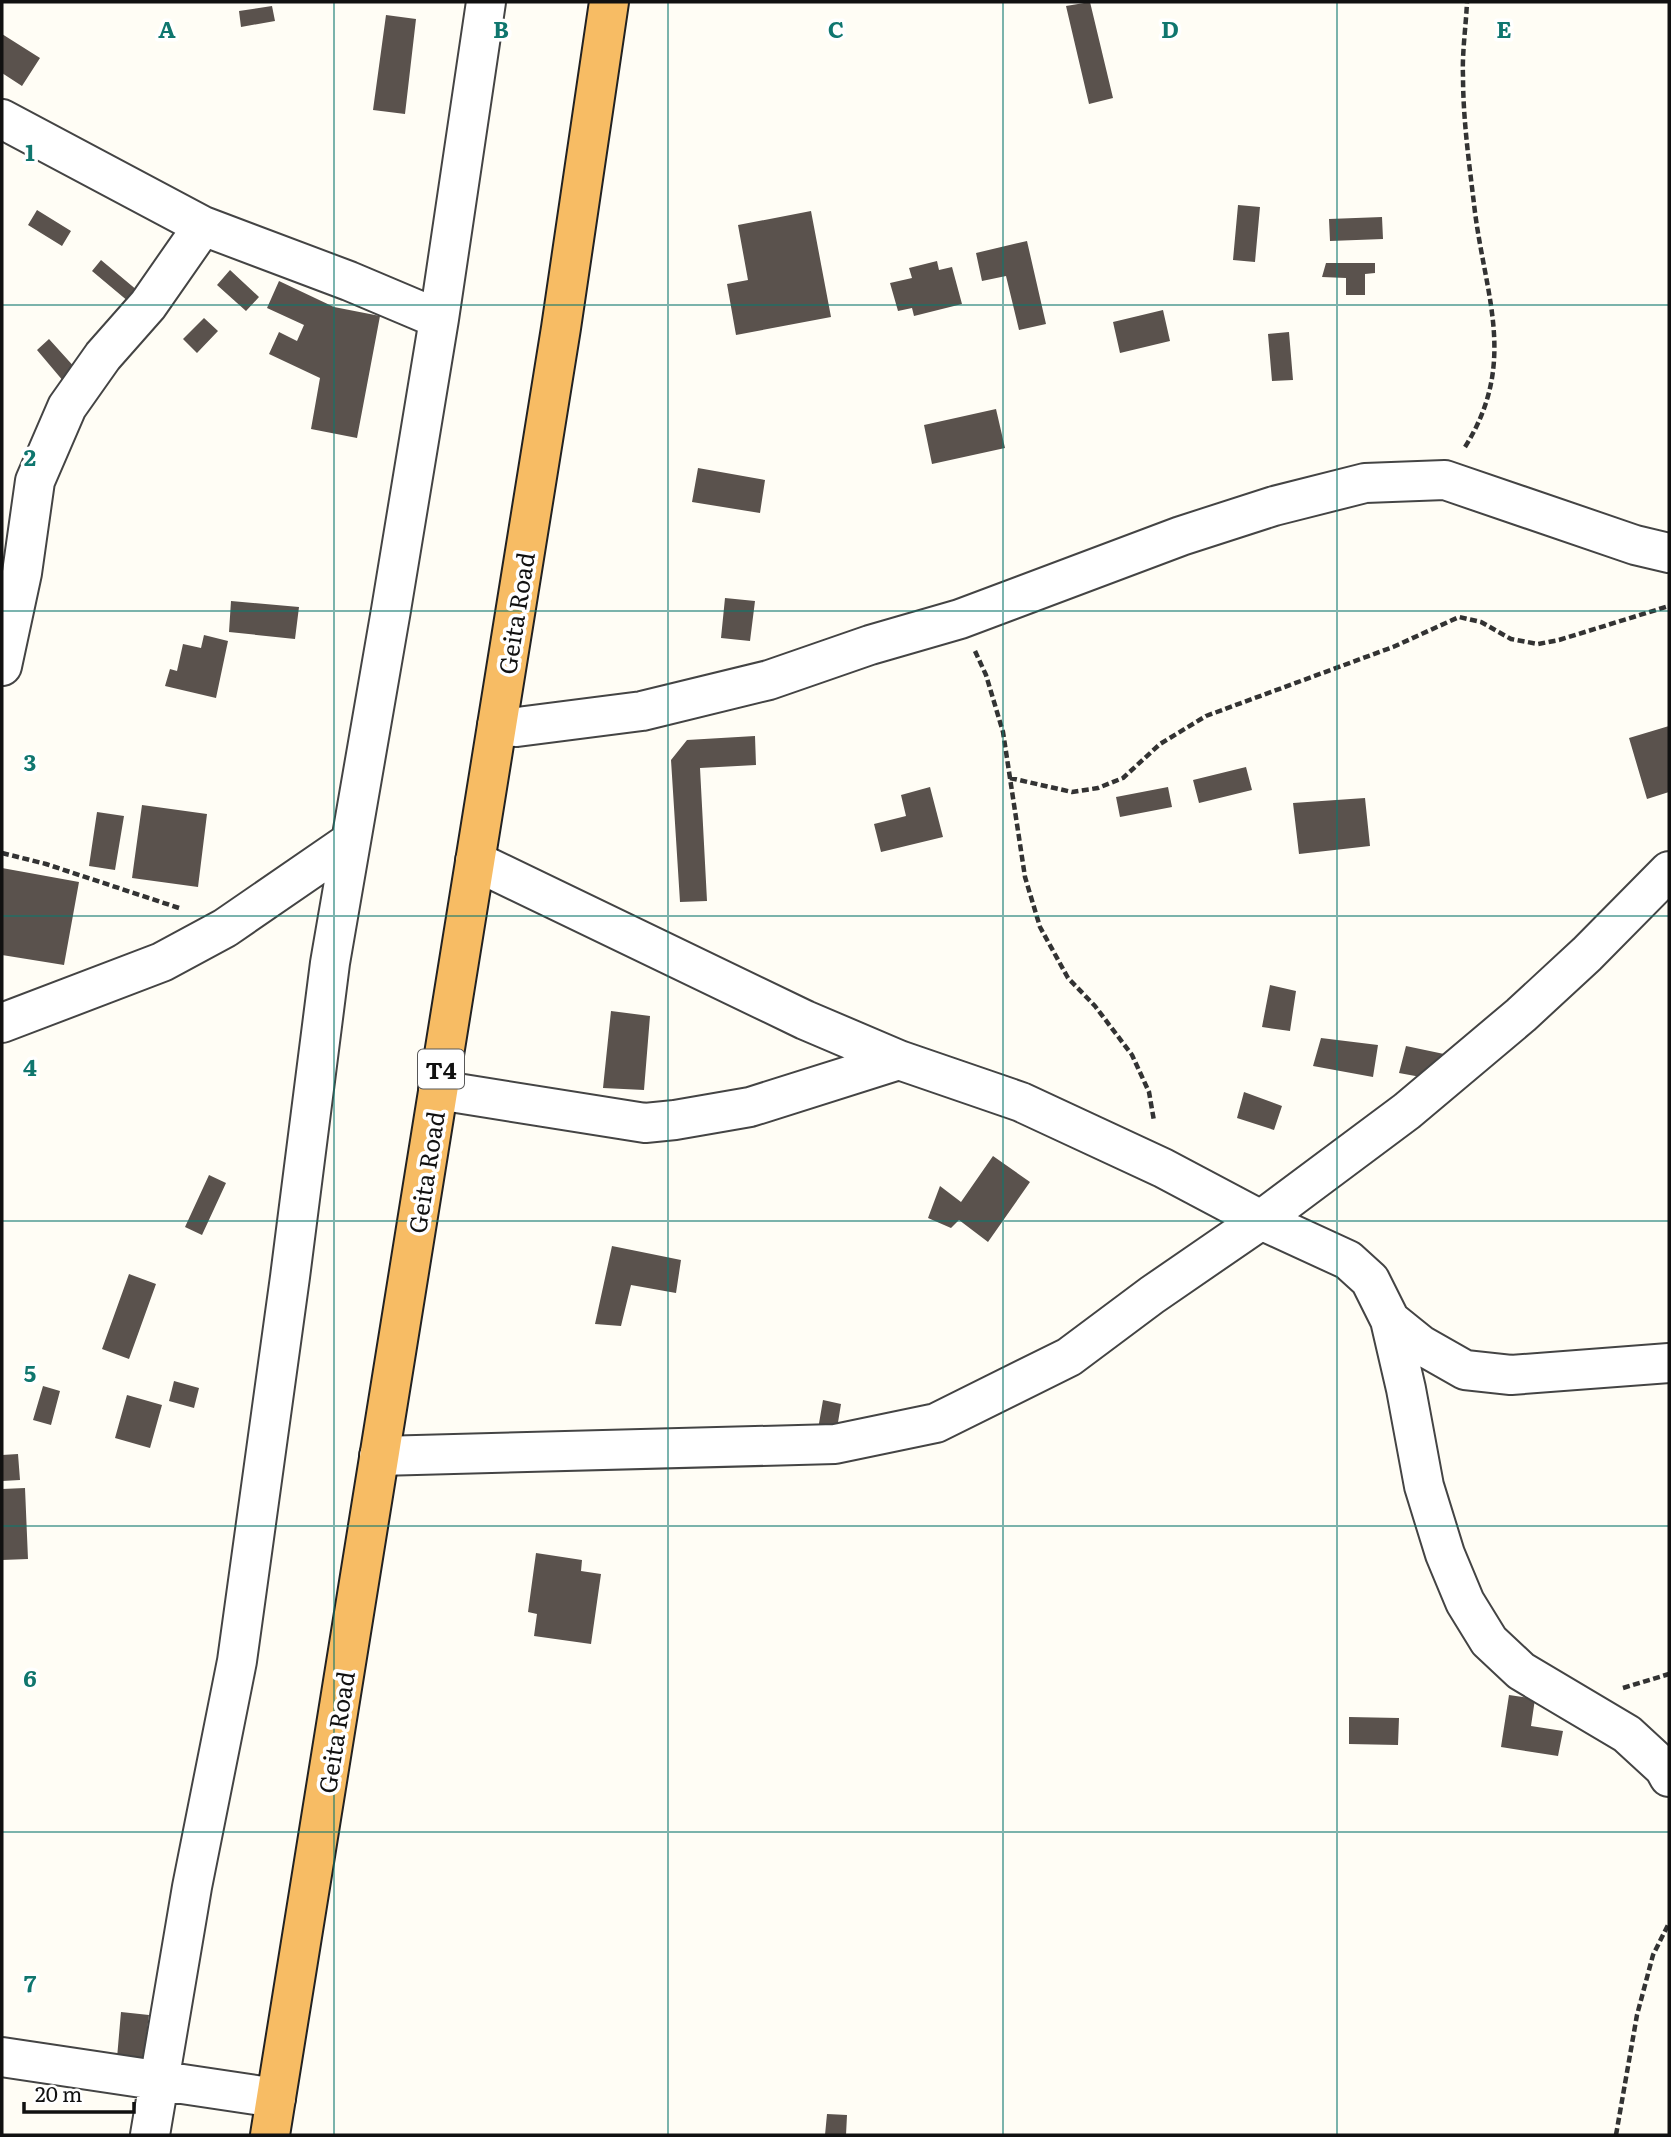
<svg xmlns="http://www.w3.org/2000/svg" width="1671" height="2137" font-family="Literata,serif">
	<rect width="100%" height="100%" fill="#fffdf5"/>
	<path fill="#5a524d" d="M1090 2 1113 98 1089 104 1066 6Z
		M272 6 275 21 241 27 239 11Z
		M386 15 416 19 405 114 373 110Z
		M2 34 40 58 22 86 2 73Z
		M1238 205 1260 207 1255 262 1233 260Z
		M37 210 71 231 62 246 28 225Z
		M811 211 831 317 736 335 727 284 748 280 738 225Z
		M1382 217 1383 239 1330 241 1329 219Z
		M1027 241 1046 324 1019 330 1006 276 982 281 976 253Z
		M101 260 138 291 129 302 92 271Z
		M937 261 939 270 952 267 962 304 914 316 912 308 898 311 890 283 912 278 909 268Z
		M1326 263H1375V273L1365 274V295H1346V278L1322 277Z
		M230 270 259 297 246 311 217 285Z
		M279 281 334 307 380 316 357 438 311 429 320 378 269 354 279 332 297 341 304 325 267 308Z
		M1163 310 1170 341 1120 353 1113 322Z
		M204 318 218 331 197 353 183 339Z
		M1289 332 1293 380 1272 381 1268 334Z
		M49 339 77 370 64 382 37 350Z
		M996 409 1005 448 932 464 924 425Z
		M698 468 765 480 760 513 692 502Z
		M725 598 755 601 750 641 721 638Z
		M231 601 299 607 295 639 229 632Z
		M204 635 228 641 216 698 165 686 170 669 177 671 183 644 201 648Z
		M1669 726V792L1647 799 1629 738Z
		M755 736 756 765 700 768 707 901 680 902 671 760 687 740Z
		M1246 767 1252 790 1199 803 1193 780Z
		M930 787 943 837 881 852 874 824 906 816 901 795Z
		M1168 787 1172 807 1120 817 1116 797Z
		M1365 798 1370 846 1299 854 1293 803Z
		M142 805 207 814 198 887 132 878Z
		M97 812 124 816 115 870 89 866Z
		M2 868 79 882 64 965 2 955Z
		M1270 985 1296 991 1290 1031 1262 1027Z
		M611 1011 650 1016 644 1090 603 1088Z
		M1321 1038 1378 1045 1373 1077 1313 1066Z
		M1406 1046 1444 1054 1437 1080 1399 1073Z
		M1244 1092 1282 1106 1274 1130 1237 1118Z
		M993 1156 1030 1182 988 1242 959 1220 951 1228 928 1218 940 1186 961 1202Z
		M209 1175 226 1183 202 1235 185 1227Z
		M612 1246 681 1260 676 1293 631 1285 621 1326 595 1324Z
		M129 1274 156 1284 129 1359 102 1349Z
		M174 1381 199 1388 194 1408 169 1401Z
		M43 1386 60 1391 51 1425 33 1420Z
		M127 1395 162 1405 150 1448 115 1438Z
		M823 1400 841 1404 834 1447 817 1435Z
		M18 1454 20 1480 2 1481V1455Z
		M25 1488 28 1559 2 1560V1489Z
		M536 1553 582 1560 581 1571 601 1574 591 1644 534 1636 537 1614 528 1612Z
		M1509 1695 1535 1699 1531 1726 1563 1731 1558 1756 1501 1747Z
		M1349 1717 1399 1718 1398 1745 1349 1744Z
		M121 2012 149 2015 143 2061 117 2058Z
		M827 2114 847 2115 846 2135H825Z"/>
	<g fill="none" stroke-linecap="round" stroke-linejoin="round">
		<defs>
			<path id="minor" d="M2 119 203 226 349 281 439 319
				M2 666 22 573 35 481 67 407 103 356 148 305 203 226
				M497 726 517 727 642 711 769 680 870 645 960 619 1181 536 1274 506 1365 483 1445 480 1635 545 1669 553
				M475 861 805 1020 899 1060 1021 1102 1163 1168 1261 1220 1348 1260 1370 1280 1390 1320 1406 1389 1424 1486 1445 1554 1465 1602 1489 1641 1521 1671 1627 1734 1664 1768 1669 1777
				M2 1023 162 962 225 928 350 842
				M438 1090 645 1123 675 1120 750 1107 899 1060
				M1390 1320 1421 1345 1465 1370 1511 1375 1669 1363
				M379 1456 835 1444 936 1423 1069 1357 1152 1295 1261 1220 1407 1111 1521 1015 1587 954 1669 871
				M2 2057 276 2098
				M150 2135 192 1887 237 1661 290 1277 330 963 391 610 439 319 486 2"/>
			<path id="trunk" d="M270 2135 561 328 609 2"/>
		</defs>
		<use href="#minor" stroke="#444" stroke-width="42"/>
		<use href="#trunk" stroke="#222" stroke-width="42"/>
		<path stroke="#333" stroke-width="4.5" stroke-dasharray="7 3.5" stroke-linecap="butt" d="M1465 447C1519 361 1484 294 1474 204 1469 162 1463 119 1463 76 1462 52 1466 26 1467 2
			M975 651 986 675 1003 732 1025 877 1040 927 1068 978 1095 1006 1132 1055 1149 1092 1154 1121
			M1010 778 1072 792 1098 788 1123 778 1160 744 1206 716 1393 647 1459 617 1481 622 1511 639 1538 644 1559 640 1669 606
			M2 853 46 864 179 908
			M1623 1688 1669 1674
			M1616 2135 1637 2015 1653 1955 1669 1923"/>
		<use href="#minor" stroke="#fff" stroke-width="38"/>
		<use href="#trunk" stroke="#f7bc64" stroke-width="38"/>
	</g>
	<path fill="none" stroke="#0f766e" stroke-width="2" stroke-opacity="0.55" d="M334 2V2135M668 2V2135M1003 2V2135M1337 2V2135M2 305H1669M2 611H1669M2 916H1669M2 1221H1669M2 1526H1669M2 1832H1669"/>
	<g text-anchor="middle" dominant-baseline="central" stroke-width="7" stroke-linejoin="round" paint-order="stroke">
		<rect fill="#fff" stroke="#585858" stroke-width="2" x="418" y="1049.5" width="46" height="39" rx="5"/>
		<g font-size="23" font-weight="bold" fill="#111">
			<text x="441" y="1069">T4</text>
		</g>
		<g font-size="24" fill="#111" stroke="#fff">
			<text transform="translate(515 613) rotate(-81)">Geita Road</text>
			<text transform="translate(425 1172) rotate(-81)">Geita Road</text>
			<text transform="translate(335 1732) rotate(-81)">Geita Road</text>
		</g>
	</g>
	<g font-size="23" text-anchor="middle" font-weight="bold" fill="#0f766e" stroke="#fff" stroke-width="7" stroke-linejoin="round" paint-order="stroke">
		<text x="167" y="38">A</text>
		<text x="501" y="38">B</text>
		<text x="836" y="38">C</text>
		<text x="1170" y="38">D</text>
		<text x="1504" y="38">E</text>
		<text x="30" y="161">1</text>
		<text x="30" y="466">2</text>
		<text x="30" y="771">3</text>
		<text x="30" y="1076">4</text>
		<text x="30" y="1382">5</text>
		<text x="30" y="1687">6</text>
		<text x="30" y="1992">7</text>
	</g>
	<rect width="1671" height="2137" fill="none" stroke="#111111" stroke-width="7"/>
	<path d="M24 2102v10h110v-10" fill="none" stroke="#111111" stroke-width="3.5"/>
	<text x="35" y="2102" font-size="21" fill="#111111" stroke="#ffffff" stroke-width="5" paint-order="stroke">20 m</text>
</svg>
